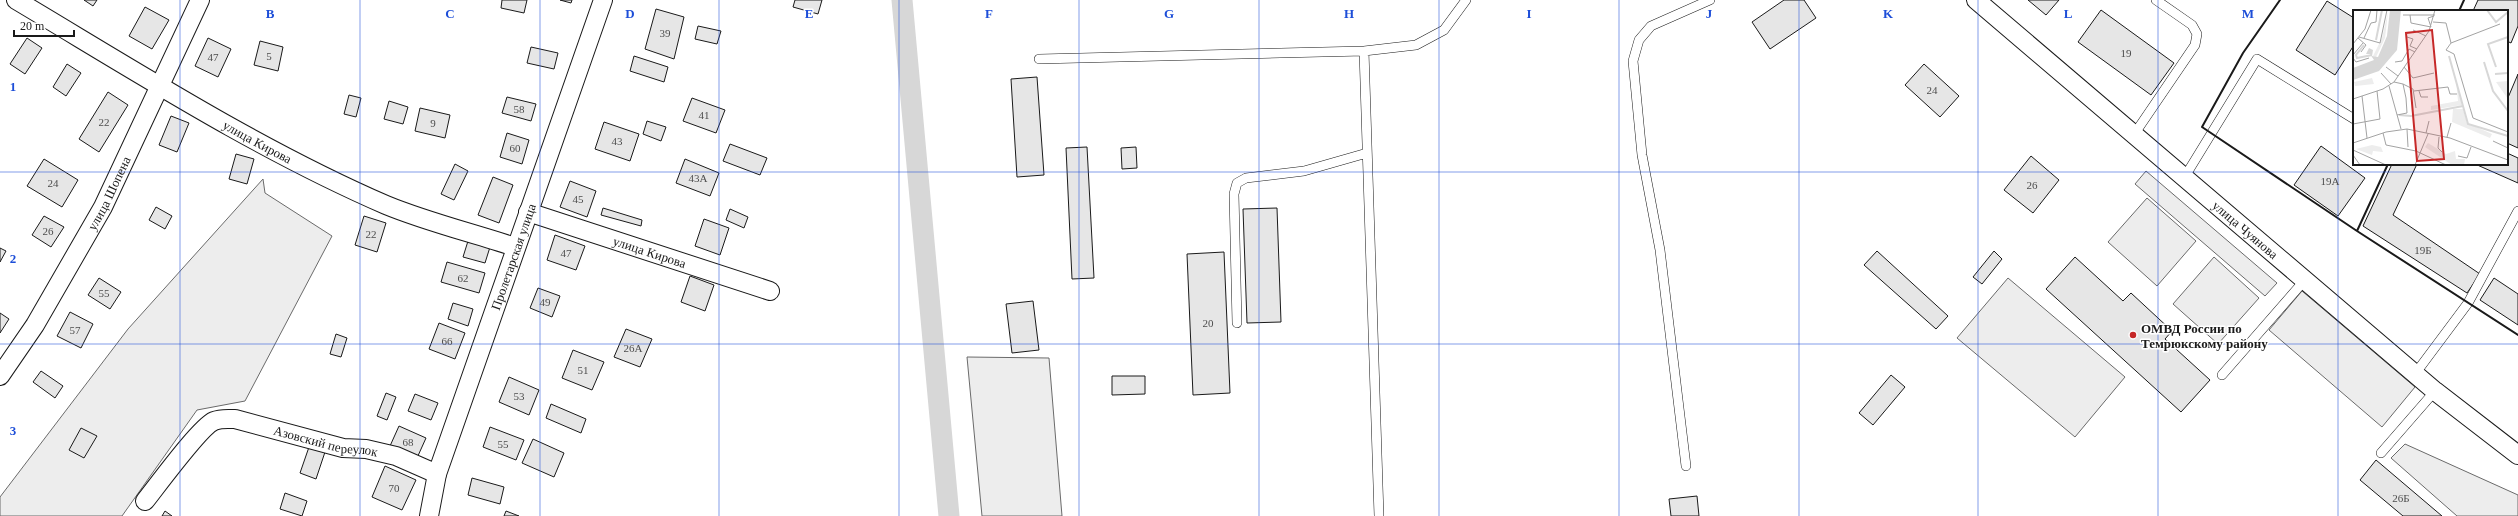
<svg xmlns="http://www.w3.org/2000/svg" width="2518" height="516" font-family="Georgia,serif">
	<rect width="100%" height="100%" fill="#fff"/>
	<path fill="#ededed" stroke="#6a6a6a" d="M2146 171 2277 283 2265 296 2135 184Z
		M263 179 265 193 332 236 245 401 197 410 122 516H0V497L128 329Z
		M2147 198 2196 241 2157 286 2108 242Z
		M2214 257 2259 298 2218 344 2173 304Z
		M2008 278 2125 377 2075 437 1957 338Z
		M2302 291 2415 387 2382 427 2269 330Z
		M967 357 1049 358 1062 516H982Z
		M2405 444 2518 495V516H2457L2391 458Z"/>
	<g fill="none" stroke-linecap="round" stroke-linejoin="round">
		<path stroke="#d7d7d7" stroke-width="21" d="M902 0 949 516"/>
	</g>
	<path fill="#e6e6e6" stroke="#1a1a1a" d="M84 0H97L93 6Z
		M502 0H527L524 13 501 8Z
		M560 0H572L571 3Z
		M795 0H822L818 14 793 7Z
		M1784 0H1804L1816 18 1770 49 1752 22Z
		M2028 0H2059L2046 15Z
		M2478 0H2518V26L2511 43 2507 41V11H2473Z
		M2327 1 2354 18V45L2335 75 2296 50Z
		M145 7 169 20 152 49 129 36Z
		M656 9 684 17 674 59 645 49Z
		M2101 10 2174 63 2151 95 2078 42Z
		M698 26 721 31 717 44 695 39Z
		M27 38 42 48 25 74 10 64Z
		M208 38 231 49 218 77 195 66Z
		M260 41 283 47 278 71 254 65Z
		M531 47 558 53 554 69 527 63Z
		M634 56 668 67 664 82 630 71Z
		M67 64 81 73 66 96 53 87Z
		M1924 64 1959 96 1940 117 1905 85Z
		M2518 74V148L2507 143V100Z
		M1037 77 1044 175 1017 177 1011 79Z
		M108 92 128 105 99 152 79 139Z
		M349 95 361 98 356 117 344 114Z
		M507 97 536 104 531 121 502 113Z
		M692 98 725 110 716 133 683 121Z
		M389 101 408 107 403 124 384 119Z
		M420 108 450 115 445 138 415 131Z
		M171 116 189 123 177 152 159 145Z
		M647 121 666 127 661 141 643 134Z
		M604 122 639 134 630 161 595 149Z
		M507 133 529 140 522 164 500 157Z
		M730 144 767 158 760 175 723 161Z
		M2321 146 2365 178 2338 216 2294 185Z
		M1087 147 1094 278 1072 279 1066 148Z
		M1136 147 1137 168 1122 169 1121 148Z
		M2507 153 2518 158V183L2475 164H2507Z
		M236 154 254 159 247 184 229 179Z
		M2031 156 2059 180 2033 213 2004 190Z
		M44 159 78 180 62 207 27 186Z
		M685 159 719 173 710 196 676 183Z
		M455 164 468 171 454 200 441 194Z
		M2392 164H2417L2393 215 2480 274 2467 293 2363 226Z
		M493 177 513 185 499 223 478 215Z
		M570 181 596 191 587 217 560 207Z
		M156 207 172 216 165 229 149 220Z
		M603 208 642 220 641 226 601 215Z
		M1277 208 1281 322 1247 323 1243 209Z
		M730 209 748 217 744 228 726 220Z
		M44 216 64 227 51 247 32 235Z
		M364 216 386 223 377 252 355 245Z
		M704 219 729 228 720 255 695 246Z
		M555 235 585 246 576 270 547 260Z
		M468 241 490 247 485 263 463 257Z
		M0 248 6 251 0 262Z
		M1877 251 1948 316 1936 329 1864 265Z
		M1994 251 2002 259 1982 284 1973 277Z
		M1224 252 1230 393 1193 395 1187 254Z
		M2075 257 2123 301 2131 293 2172 331 2165 339 2210 380 2181 412 2046 289Z
		M447 262 485 273 479 293 441 282Z
		M690 276 714 285 705 311 681 302Z
		M99 278 121 292 110 309 88 295Z
		M2494 278 2518 294V325L2480 300Z
		M538 288 560 296 552 317 530 308Z
		M1033 301 1039 350 1012 353 1006 304Z
		M453 303 473 309 468 326 448 319Z
		M70 312 93 324 81 348 57 336Z
		M0 313 9 319 0 333Z
		M439 323 465 333 455 359 429 349Z
		M626 329 652 339 640 367 614 357Z
		M336 334 347 338 341 357 330 354Z
		M573 350 604 362 592 390 562 378Z
		M41 371 63 386 55 398 33 382Z
		M1891 375 1905 387 1873 425 1859 413Z
		M1112 376H1145V394L1112 395Z
		M509 377 539 390 529 415 499 402Z
		M386 393 396 397 387 420 377 416Z
		M415 394 438 403 431 420 408 411Z
		M551 404 586 419 581 433 546 418Z
		M399 426 426 438 417 458 390 446Z
		M490 427 524 440 516 460 483 447Z
		M81 428 97 436 84 458 69 450Z
		M533 439 564 453 554 477 522 463Z
		M309 447 325 452 316 479 300 473Z
		M2376 460 2442 516H2403L2360 480Z
		M385 466 416 480 402 510 372 497Z
		M472 478 504 487 500 504 468 495Z
		M285 493 307 501 302 516 280 509Z
		M1697 496 1699 516H1671L1669 499Z
		M165 511 172 516H162Z
		M506 511 519 516H504Z"/>
	<g fill="none" stroke-linecap="round" stroke-linejoin="round">
		<defs>
			<path id="lane" d="M1364 51 1379 516
				M1039 59 1364 51 1416 45 1444 30 1466 0
				M2133 136 2195 45 2197 34 2192 25 2156 0
				M2184 178 2257 59 2354 119
				M1237 323 1234 194 1237 183 1246 178 1304 171 1367 153
				M2415 374 2468 303 2518 211
				M2222 375 2304 281
				M2381 453 2435 391
				M1686 466 1660 250 1642 155 1633 61 1639 40 1651 26 1710 0"/>
			<g id="street">
				<path id="s1" d="M16 0C137 72 257 149 386 205 427 222 473 233 515 247"/>
				<path id="s2" d="M1976 0 2435 391 2518 455"/>
				<path id="s3" d="M528 212 770 291"/>
				<path id="s4" d="M0 376 35 325 103 207 200 0"/>
				<path id="s5" d="M145 501C157 486 200 427 214 421 221 418 228 419 235 419L343 448 366 449 396 456 437 474"/>
				<path id="s6" d="M429 516 437 474 603 0"/>
			</g>
		</defs>
		<use href="#lane" stroke="#1a1a1a" stroke-width="10"/>
		<use href="#street" stroke="#1a1a1a" stroke-width="20"/>
		<use href="#lane" stroke="#fff" stroke-width="9"/>
		<use href="#street" stroke="#fff" stroke-width="18"/>
		<path stroke="#1a1a1a" stroke-width="2" d="M2280 0 2243 53 2202 127 2357 231
			M2459 11 2464 0
			M2388 164 2357 231 2518 335"/>
	</g>
	<path fill="none" stroke="#1d4ed8" stroke-width="1" stroke-opacity="0.55" d="M180 0V516M360 0V516M540 0V516M719 0V516M899 0V516M1079 0V516M1259 0V516M1439 0V516M1619 0V516M1799 0V516M1978 0V516M2158 0V516M2338 0V516M0 172H2518M0 344H2518"/>
	<circle fill="#c62828" stroke="#fff" stroke-width="1.5" cx="2133" cy="335" r="4"/>
	<g text-anchor="middle" dominant-baseline="central" stroke-width="3" stroke-linejoin="round" paint-order="stroke">
		<g font-size="11" fill="#4d4d4d">
			<text x="665" y="33">39</text>
			<text x="2126" y="53">19</text>
			<text x="269" y="56">5</text>
			<text x="213" y="57">47</text>
			<text x="1932" y="90">24</text>
			<text x="519" y="109">58</text>
			<text x="704" y="115">41</text>
			<text x="104" y="122">22</text>
			<text x="433" y="123">9</text>
			<text x="617" y="141">43</text>
			<text x="515" y="148">60</text>
			<text x="698" y="178">43А</text>
			<text x="2330" y="181">19А</text>
			<text x="53" y="183">24</text>
			<text x="2032" y="185">26</text>
			<text x="578" y="199">45</text>
			<text x="48" y="231">26</text>
			<text x="371" y="234">22</text>
			<text x="2423" y="250">19Б</text>
			<text x="566" y="253">47</text>
			<text x="463" y="278">62</text>
			<text x="104" y="293">55</text>
			<text x="545" y="302">49</text>
			<text x="1208" y="323">20</text>
			<text x="75" y="330">57</text>
			<text x="447" y="341">66</text>
			<text x="633" y="348">26А</text>
			<text x="583" y="370">51</text>
			<text x="519" y="396">53</text>
			<text x="408" y="442">68</text>
			<text x="503" y="444">55</text>
			<text x="394" y="488">70</text>
			<text x="2401" y="498">26Б</text>
		</g>
		<g font-size="13" fill="#1a1a1a" stroke="#fff">
			<text stroke="none"><textPath href="#s1" startOffset="280">улица Кирова</textPath></text>
			<text stroke="none"><textPath href="#s4" startOffset="213">улица Шопена</textPath></text>
			<text stroke="none"><textPath href="#s2" startOffset="354">улица Чуянова</textPath></text>
			<text stroke="none"><textPath href="#s3" startOffset="128">улица Кирова</textPath></text>
			<text stroke="none"><textPath href="#s6" startOffset="273">Пролетарская улица</textPath></text>
			<text stroke="none"><textPath href="#s5" startOffset="221">Азовский переулок</textPath></text>
		</g>
		<g font-size="13" font-weight="bold" fill="#1a1a1a" stroke="#fff" text-anchor="start">
			<text x="2141" y="328">ОМВД России по<tspan x="2141" dy="15">Темрюкскому району</tspan></text>
		</g>
	</g>
	<g transform="translate(2353 10)">
		<rect width="155" height="155" fill="#fff"/>
		<path d="M35 2 32 28 23 47 20 46 29 28ZM19 68 21 74 2 76 1 72ZM103 70 109 95 78 100V96L105 91ZM155 71V89L143 72ZM100 99H110L114 113 139 124 137 128 99 112ZM75 133 93 144 102 141 103 149H112L111 155H99L72 137ZM19 135 28 137 30 142 20 141 19 145 3 139Z" fill="#ededed"/>
		<path d="M37 0H48L44 40 26 61 0 70V58L21 50 17 44H13L16 38 20 40 19 46 25 47 34 26Z" fill="#d7d7d7"/>
		<path fill="none" stroke="#d7d7d7" stroke-width="2" d="M134 0 143 12 155 2M23 30 29 0M11 35 3 45 4 48 19 45M96 46 115 114 155 126M131 52 140 81 155 101M143 57 135 34 155 27M142 64 155 63M46 105 58 106 110 96"/>
		<path fill="none" stroke="#a3a3a3" stroke-width="1" d="M50 5H82M57 5 58 13 78 17M80 12 93 13 98 33M147 14 98 33 93 40 101 44 120 108 155 122M78 17 75 8 81 6M60 20 73 26M6 27 27 33 34 0M54 27 60 29 57 36 64 39M5 28 13 35 8 42M11 28 18 13 23 12 24 0M0 34 12 19 18 0M0 45 10 33M0 48 3 52 16 48M42 52 49 51 56 39 62 42M33 57 45 66M51 57 60 68 81 63M28 63 38 74M41 72 50 74 53 88 54 103 44 105M50 74 60 79 63 98M36 76 48 119M61 81 95 77 97 84H104M66 81 68 87H75M9 86 14 128M0 89 30 79 41 72 76 21 82 0M0 114 27 109 24 81M54 119 55 137M30 123 33 135 63 141 93 155M73 123 76 111M86 127 85 138 89 142M94 127 98 113M140 131 155 138M0 133 33 122 54 119 97 128 155 150M0 140 33 155M0 145 7 155M105 146 114 148 118 137M62 155 75 124"/>
		<path fill="#c62828" fill-opacity="0.15" stroke="#c62828" stroke-width="2" d="M79 20 91 149 64 151 53 23Z"/>
		<rect width="155" height="155" fill="none" stroke="#1a1a1a" stroke-width="2"/>
	</g>
	<g font-size="13" text-anchor="middle" font-weight="bold" fill="#1d4ed8" stroke="#fff" stroke-width="3" stroke-linejoin="round" paint-order="stroke">
		<text x="270" y="18">B</text>
		<text x="450" y="18">C</text>
		<text x="630" y="18">D</text>
		<text x="809" y="18">E</text>
		<text x="989" y="18">F</text>
		<text x="1169" y="18">G</text>
		<text x="1349" y="18">H</text>
		<text x="1529" y="18">I</text>
		<text x="1709" y="18">J</text>
		<text x="1888" y="18">K</text>
		<text x="2068" y="18">L</text>
		<text x="2248" y="18">M</text>
		<text x="13" y="91">1</text>
		<text x="13" y="263">2</text>
		<text x="13" y="435">3</text>
	</g>
	<path d="M14 30v6h60v-6" fill="none" stroke="#1a1a1a" stroke-width="2"/>
	<text x="20" y="30" font-size="12" fill="#1a1a1a" stroke="#ffffff" stroke-width="3" paint-order="stroke">20 m</text>
</svg>
